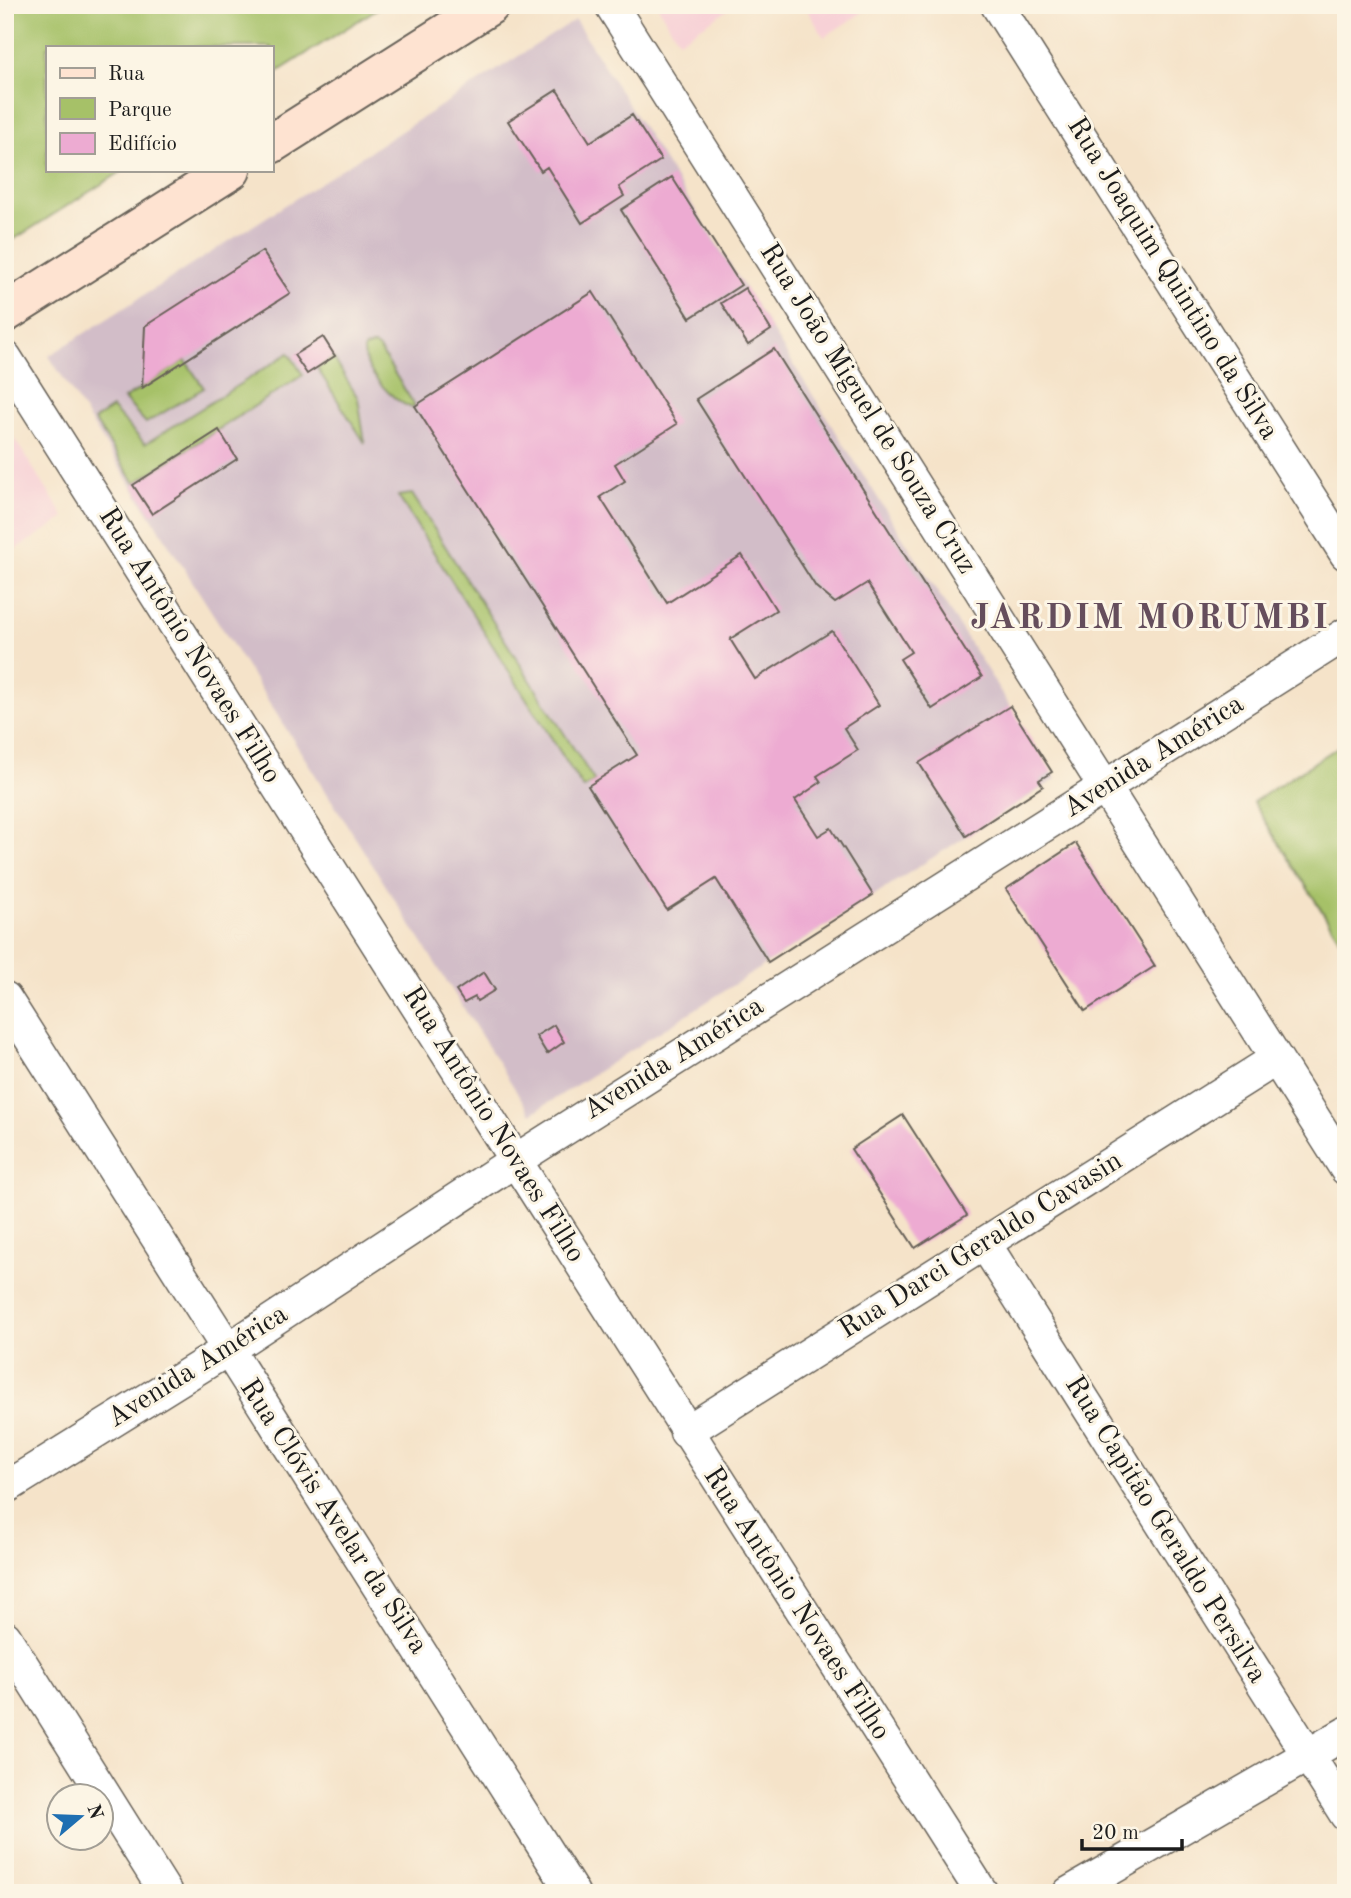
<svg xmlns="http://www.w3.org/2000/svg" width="1351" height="1898" font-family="'Old Standard TT',serif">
	<rect width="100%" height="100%" fill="#fcf5e5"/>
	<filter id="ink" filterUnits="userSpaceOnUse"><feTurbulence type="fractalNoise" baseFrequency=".0143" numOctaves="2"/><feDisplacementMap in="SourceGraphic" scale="14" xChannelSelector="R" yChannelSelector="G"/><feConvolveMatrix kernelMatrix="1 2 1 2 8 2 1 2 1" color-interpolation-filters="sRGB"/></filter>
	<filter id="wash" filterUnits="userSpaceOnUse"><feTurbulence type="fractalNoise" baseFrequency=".00686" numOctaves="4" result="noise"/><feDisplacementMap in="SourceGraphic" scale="28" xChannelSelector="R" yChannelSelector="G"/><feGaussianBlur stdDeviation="1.57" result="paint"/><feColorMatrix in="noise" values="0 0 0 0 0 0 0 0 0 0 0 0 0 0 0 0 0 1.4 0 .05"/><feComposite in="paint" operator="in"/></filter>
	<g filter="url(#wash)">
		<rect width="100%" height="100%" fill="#f5e3c9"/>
		<path fill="#f7cfd5" d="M657 5H735L679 41Z
			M804 5H874L824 37Z
			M5 424 65 518 5 556Z"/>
		<path fill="#d2bdc8" d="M575 20 1056 779 531 1114 49 356Z"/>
		<path fill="#a6c168" stroke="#616e42" stroke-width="2" d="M5 5H383L271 76V47H47V170H124L5 245Z
			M374 345 380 350 415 406 412 408C393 401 362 370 364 348Z
			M289 353 303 375 135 483 94 420 112 408 145 444Z
			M333 357 358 398 365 443 317 368Z
			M185 360 204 388 146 423 124 399Z
			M412 494 595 782 583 788 398 496Z
			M1346 742V949L1253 802Z"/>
		<g id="blocks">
			<path fill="#edabd2" d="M557 90 590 142 632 115 661 160 619 187 624 196 582 223 547 167 541 171 508 121Z
				M672 177 741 285 690 318 621 210Z
				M262 251 290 293 142 388 145 326Z
				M745 288 771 330 748 345 721 303Z
				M593 292 677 424 615 464 625 481 600 497 667 603 742 555 776 610 730 639 755 679 832 631 879 705 844 728 858 750 817 776 821 782 795 800 818 836 831 828 873 895 768 962 716 879 667 910 588 786 637 755 415 406Z
				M323 337 335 356 307 374 294 355Z
				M774 349 982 677 932 709 900 659 911 652 867 583 835 603 816 587 696 399Z
				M219 430 237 459 152 514 133 485Z
				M1010 706 1052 772 1039 780 1043 786 966 836 919 763Z
				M1076 843 1155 966 1085 1011 1006 889Z
				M484 972 495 990 477 1001 475 997 464 1003 456 991Z
				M554 1025 564 1042 547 1054 536 1036Z
				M903 1115 967 1215 915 1248 851 1149Z"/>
		</g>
	</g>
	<g filter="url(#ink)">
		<use href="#blocks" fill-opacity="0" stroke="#686259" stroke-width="2"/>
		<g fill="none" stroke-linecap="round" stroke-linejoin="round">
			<defs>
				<path id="street" d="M611 5 1346 1169
					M997 5 1346 554
					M5 357C331 869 654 1382 982 1893
					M5 998 573 1893
					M985 1244 1346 1815
					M686 1432 1276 1059
					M5 1488 227 1350 516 1160 1346 634
					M5 1637 166 1893
					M1069 1893 1346 1733"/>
				<path id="secondary" d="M271 144 490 5
					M5 313 231 170"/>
			</defs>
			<use href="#street" stroke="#686259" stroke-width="35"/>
			<use href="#secondary" stroke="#686259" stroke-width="42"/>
			<use href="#street" stroke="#fff" stroke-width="32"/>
			<use href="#secondary" stroke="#fee3d1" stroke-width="38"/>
		</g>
	</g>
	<g text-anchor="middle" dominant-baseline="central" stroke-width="6" stroke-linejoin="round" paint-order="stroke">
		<g font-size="28" fill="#1c1c1c" stroke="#fcf5e5">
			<text transform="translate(1172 279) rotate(58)">Rua Joaquim Quintino da Silva</text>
			<text transform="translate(867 409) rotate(58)">Rua João Miguel de Souza Cruz</text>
			<text transform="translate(189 646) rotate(58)">Rua Antônio Novaes Filho</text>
			<text transform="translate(1154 757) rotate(-32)">Avenida América</text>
			<text transform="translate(674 1059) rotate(-32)">Avenida América</text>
			<text transform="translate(493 1125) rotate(58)">Rua Antônio Novaes Filho</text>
			<text transform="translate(981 1246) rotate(-32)">Rua Darci Geraldo Cavasin</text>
			<text transform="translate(198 1367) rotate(-32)">Avenida América</text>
			<text transform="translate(333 1517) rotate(57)">Rua Clóvis Avelar da Silva</text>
			<text transform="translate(1165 1530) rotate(58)">Rua Capitão Geraldo Persilva</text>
			<text transform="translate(796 1604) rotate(57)">Rua Antônio Novaes Filho</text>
		</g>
		<g font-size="35" font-weight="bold" letter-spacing="2" fill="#654e5c" stroke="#fcf5e5">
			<text x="1150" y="618">JARDIM MORUMBI</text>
		</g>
	</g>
	<rect width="1351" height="1898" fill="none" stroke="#fcf5e5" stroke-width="28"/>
	<rect x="46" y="46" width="228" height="126" fill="#fcf5e5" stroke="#a29e95" stroke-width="2"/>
	<rect x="60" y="68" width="35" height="10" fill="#fee3d1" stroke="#a29e95" stroke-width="2"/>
	<text x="108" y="80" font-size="21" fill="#1c1c1c">Rua</text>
	<rect x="60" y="98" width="35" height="21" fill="#a6c168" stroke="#a29e95" stroke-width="2"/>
	<text x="108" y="116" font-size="21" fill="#1c1c1c">Parque</text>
	<rect x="60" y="133" width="35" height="21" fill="#edabd2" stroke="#a29e95" stroke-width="2"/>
	<text x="108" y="150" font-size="21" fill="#1c1c1c">Edifício</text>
	<g transform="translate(80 1817) rotate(71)"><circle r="33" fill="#fcf5e5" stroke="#a29e95" stroke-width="2"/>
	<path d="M0-5L12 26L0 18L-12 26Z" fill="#1f6fb2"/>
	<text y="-10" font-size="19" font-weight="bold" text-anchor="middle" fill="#1c1c1c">N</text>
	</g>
	<path d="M1082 1839v10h100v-10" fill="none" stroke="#1c1c1c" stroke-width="3.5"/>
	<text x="1092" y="1839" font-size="21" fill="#1c1c1c" stroke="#fcf5e5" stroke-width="5" paint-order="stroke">20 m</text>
</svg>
